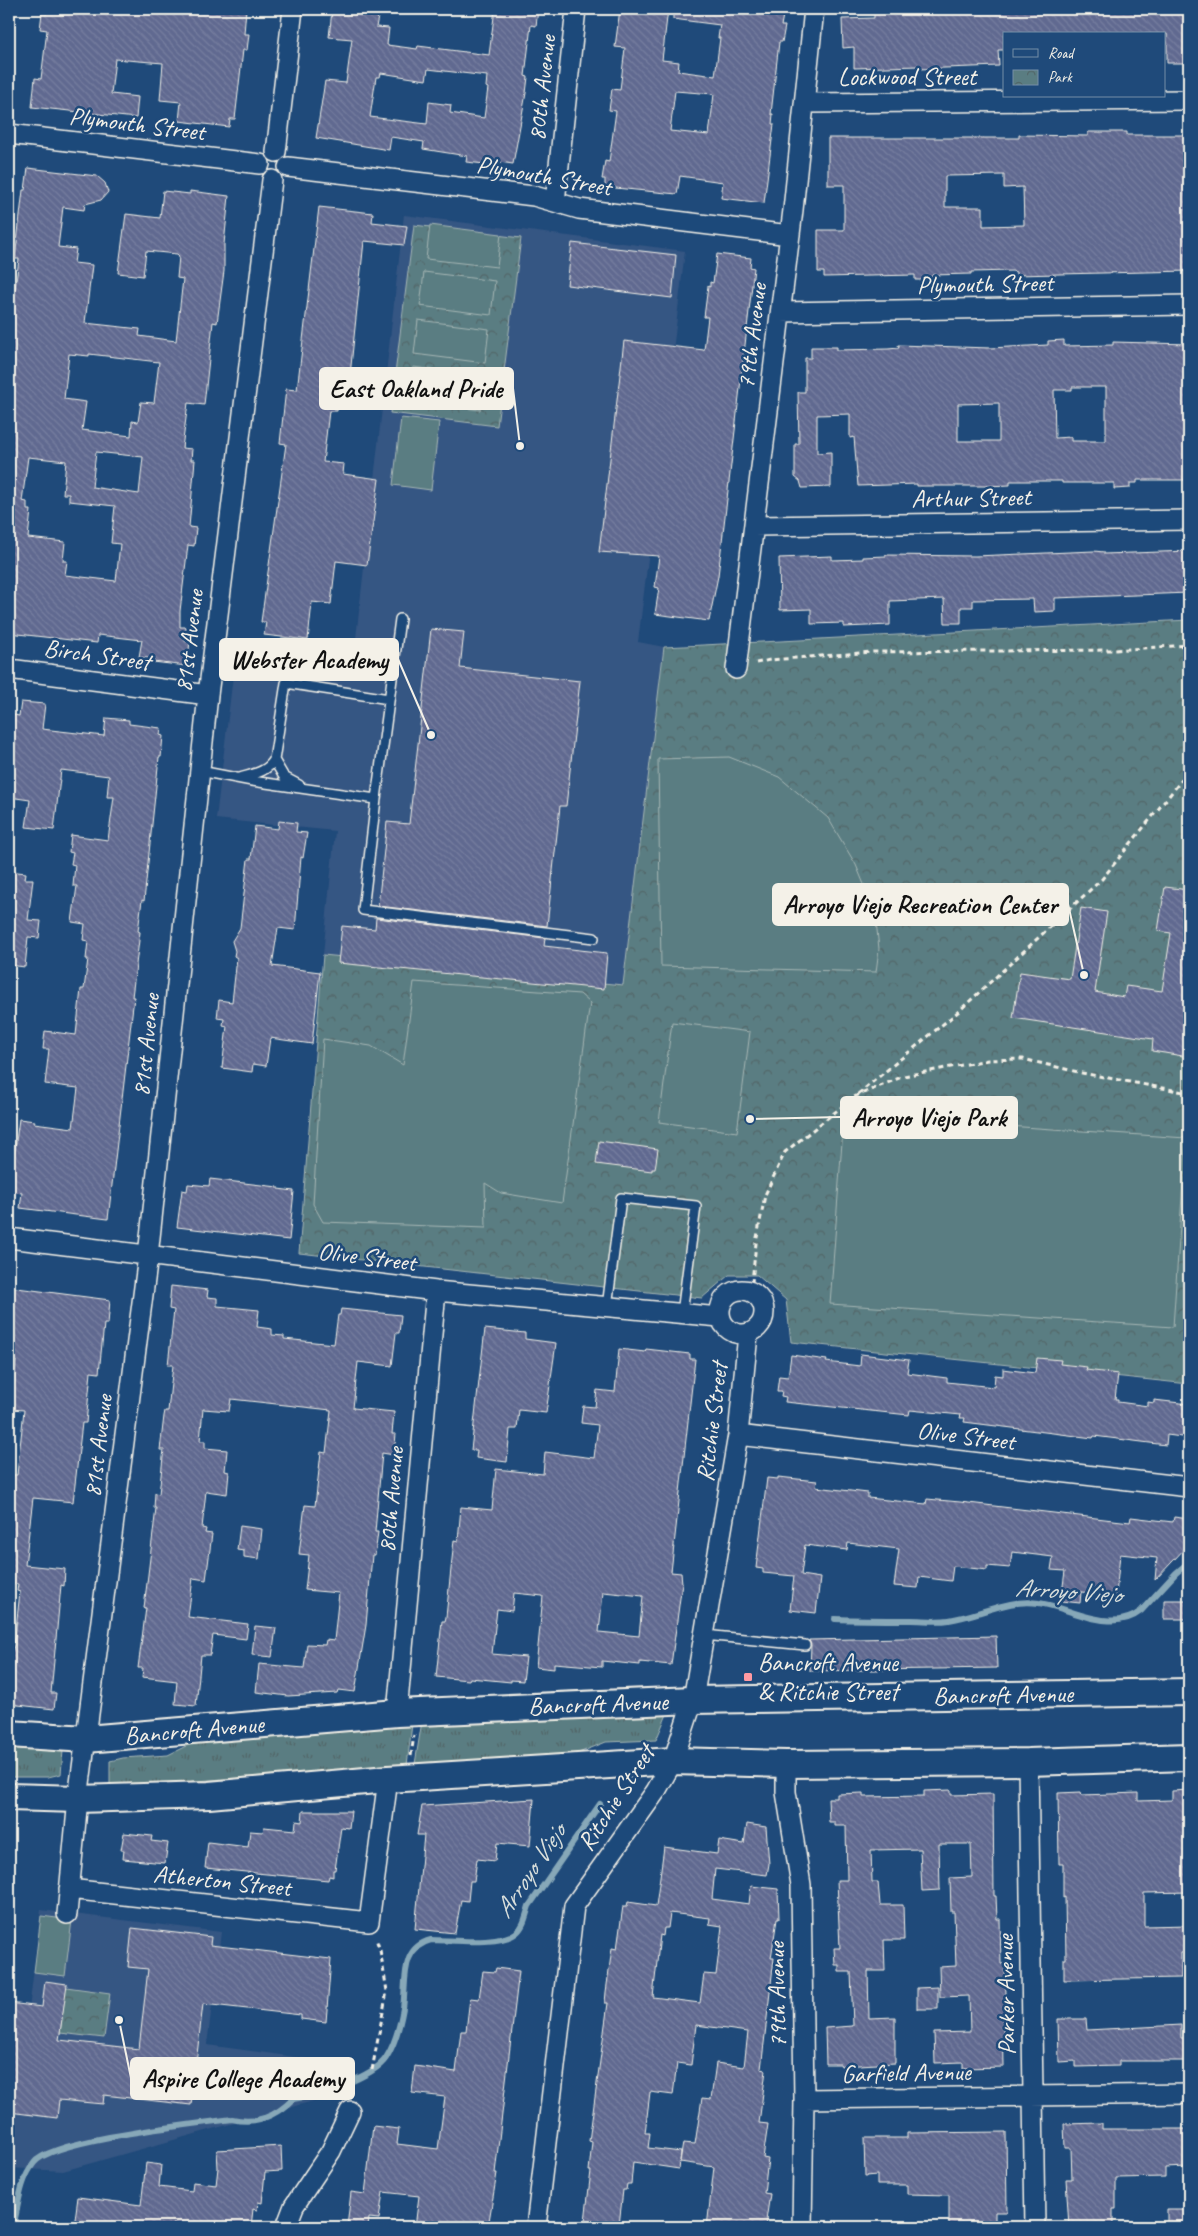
<svg xmlns="http://www.w3.org/2000/svg" width="1198" height="2236" font-family="Caveat,sans-serif">
	<defs>
		<pattern id="grass-tufts" width="24" height="20" patternUnits="userSpaceOnUse" patternTransform="scale(1.25)"><rect width="24" height="20" fill="#5a7d82"/><path d="M3 7l-1-3M5 7V3M7 7l1-3M15 17l-1-3M17 17v-4M19 17l1-3" fill="none" stroke="#526567"/></pattern>
		<pattern id="park-crowns" width="20" height="18" patternUnits="userSpaceOnUse" patternTransform="scale(1.25)"><rect width="20" height="18" fill="#5a7d82"/><path d="M2 6a3 3 0 1 1 6 0M12 15a3 3 0 1 1 6 0" fill="none" stroke="#526567"/></pattern>
		<pattern id="building-back-hatch" width="6" height="6" patternUnits="userSpaceOnUse" patternTransform="scale(1.25)"><rect width="6" height="6" fill="#606990"/><path d="M-1 5l2 2M0 0l6 6M5-1l2 2" fill="none" stroke="#777fa0"/></pattern>
	</defs>
	<rect width="100%" height="100%" fill="#1f4a7a"/>
	<filter id="ink" filterUnits="userSpaceOnUse"><feTurbulence type="fractalNoise" baseFrequency=".02" numOctaves="2"/><feDisplacementMap in="SourceGraphic" scale="10" xChannelSelector="R" yChannelSelector="G"/><feConvolveMatrix kernelMatrix="1 2 1 2 8 2 1 2 1" color-interpolation-filters="sRGB"/></filter>
	<g filter="url(#ink)">
		<path fill="#365683" d="M404 215 685 251 638 642 664 647 623 986 323 955 335 831 216 819 237 642 354 656Z
			M41 1910 221 1932 207 2045 324 2061 320 2099 63 2171 10 2168Z"/>
		<path fill="url(#grass-tufts)" stroke="#a7b7b5" d="M668 1712 656 1740 606 1742 576 1754 415 1764 422 1721Z
			M412 1724 407 1765 118 1787 110 1785V1761L123 1758 168 1755 194 1742Z
			M9 1747 58 1749 63 1751 61 1774 48 1777H9Z"/>
		<path fill="url(#park-crowns)" stroke="#a7b7b5" d="M414 225 521 238 497 426 390 413Z
			M1189 620V1384L791 1342 786 1300 757 1275H729L702 1298 299 1253 323 955 623 985 664 647Z
			M66 1987 110 1993 104 2038 60 2033Z"/>
		<path fill="#5a7d82" stroke="#a7b7b5" d="M430 225 501 234 497 267 426 259Z
			M424 272 495 281 491 315 420 306Z
			M418 320 489 329 485 363 414 354Z
			M413 367 484 376 480 410 409 401Z
			M401 418 439 422 431 490 393 485Z
			M729 757 779 777 828 818 856 865 875 911 879 949 876 972 661 966 658 759Z
			M414 982 580 994 590 1003 562 1203 501 1193 485 1183 486 1228 323 1222 313 1204 323 1039 371 1046 403 1065Z
			M672 1022 750 1032 737 1132 659 1122Z
			M844 1115 1186 1138 1173 1327 830 1304Z
			M41 1916 72 1920 65 1976 34 1972Z"/>
		<g fill="none" stroke-linecap="round" stroke-linejoin="round">
			<path stroke="#87a8b8" stroke-width="6" d="M835 1619C860 1620 886 1620 911 1620 924 1620 937 1622 949 1620 979 1616 1008 1598 1039 1603 1069 1607 1111 1635 1141 1611L1176 1573 1189 1562
				M13 2227C19 2205 19 2182 34 2163 52 2139 197 2124 232 2119 257 2125 276 2116 293 2099 315 2096 373 2078 386 2058 395 2044 400 2025 403 2008 407 1982 399 1948 431 1940 452 1940 499 1946 516 1933 524 1927 526 1915 529 1906L600 1804"/>
		</g>
		<path fill="url(#building-back-hatch)" stroke="#f4f1e8" fill-rule="evenodd" d="M60 9 105 13V10L134 13V9H246L244 34H249L247 50H243L235 119H230L229 127 179 121 181 102 160 100 163 63 115 59 111 94 138 97 136 118 32 107 35 78 41 79 47 30 40 29 42 13 47 14V10L60 11Z
			M495 9H538L536 26 531 25 525 76 528 77 526 93 513 164 486 160 485 164 466 162 467 156 423 149 424 142 391 137 389 150 316 138 325 81 346 83 352 39 329 37 332 11 378 17 376 27 389 28 387 45 417 49 418 46 489 55ZM428 69 487 76 486 87 488 88 484 118 450 113 451 105 429 102 427 124 370 117 376 77H380L381 73 426 80Z
			M620 9H668L662 60 679 62 678 71 715 76 720 38H718L720 25 673 19V9H735L783 15 781 26H785L782 42H779L771 114H773L772 124H774L764 203 721 198 723 182 680 176 677 194 605 187V179H602L605 161 609 162 616 111 609 110 612 89 620 90 625 48 615 47ZM675 91 714 94 709 135 670 131Z
			M874 9 1189 10V63H1167V34H1004V50H998L999 66 918 69V66L854 68V47L843 48 842 19 874 18Z
			M1088 132H1127V135H1189V271L1016 275V272L1012 271 971 272V274L932 275V280H915V275L824 277V272H818V230H844V185H828V138H1019V135L1088 136ZM1004 175V188L1023 187 1024 225 983 226V207H945V176Z
			M28 168 97 176 105 183 108 192 101 200 85 204 84 210 63 207 58 247 76 249 74 263 92 265 85 323 140 329 139 336 176 341 183 279 177 278 179 256 177 254 146 251 143 276 118 273 126 214 160 218 163 191 190 194V191L229 196 224 244V271L217 323 213 322 204 405 188 403 182 448 192 449 191 460H195L189 527 196 528 194 546 188 545 180 611V627H186L185 641 190 642 187 666 153 662V659L139 657 142 640 98 635 97 643 9 633V315L12 289H15L19 259H15L23 190H25ZM69 354 89 356V354L159 362 154 403 141 402 138 422 132 421 131 436 82 430 86 402 64 399ZM96 452 143 457 139 494 92 487ZM28 457 66 461 63 494H69V501L115 506 111 543 120 544 116 581 65 575 67 561H63L65 542 28 538 31 510H27V502L22 501Z
			M319 207 373 213 372 222 407 226 404 245 364 241 349 385 340 384 337 411H329L323 462 344 464 343 474 379 479 367 565 336 561 331 604 312 602 308 640 264 635 266 622H261L286 444 280 443 286 389 297 390Z
			M572 243 676 255 672 298 567 285Z
			M717 254 751 258 750 267 754 268 718 576 709 621 655 614 659 588 655 587 659 556 599 552 624 341 704 350 708 317H704L708 286 710 287V282L713 283Z
			M1064 340V346L1113 345V342L1189 344V480H1137V483H1130V488L1114 489V483H1062V481H1010V485L985 486H917V484L858 486 854 437 850 438V414L817 415V453L831 452V487L802 488 800 481 795 477V444H799L798 392H805V358H811V347H837V350L888 349 899 348 898 345 990 348 1048 345V341ZM1072 387H1106V441H1071V437L1055 438 1054 390H1072ZM999 403V441H958V404Z
			M1094 551 1104 552V554L1189 551V593L1055 598V611L1034 612 1033 599 973 600V607H961V623H945L944 599 890 601V625L844 627V623L811 624V609L780 610 779 558 832 556V560L863 559V557L886 556V555L975 556Z
			M431 629 464 632 460 668 580 681 566 806H560L547 926 378 906 387 822 409 824Z
			M21 702 45 704 42 729 104 736 106 718 129 720V724L161 728 160 735 163 736 161 757H159L144 901 142 900 138 931 140 932 132 997H134L108 1219 20 1208 22 1193 9 1191V1155L14 1156 19 1119 35 1121 34 1123 73 1128 78 1088 45 1084 49 1049H43L45 1031 76 1035 81 989H84L88 959H86L88 941 83 940 85 924 72 922 77 886H73L75 865 71 864 73 853 69 852 71 835 108 840 114 797H107L109 776 61 770 54 830 26 827 30 800 9 797V714L19 716Z
			M279 821 297 823 296 832 307 833 303 858 301 857 295 930 278 928 272 966 320 972 312 1044 270 1038 266 1066 253 1064 252 1072 222 1068 227 1026 223 1025 224 1019 217 1018 219 1000 232 1002 237 958 234 956 235 951 232 941 240 928 248 859H251L255 826 278 829Z
			M9 871 26 873 25 879H33L28 920 41 921 39 938 28 937 25 967 9 965Z
			M1165 887 1189 890V1057L1152 1051 1153 1039 1013 1018 1020 972 1070 979 1081 908 1107 912 1095 992 1124 997 1126 986 1162 991 1171 933 1158 931Z
			M376 918 545 938 544 946 607 953 604 989 338 963 342 926 375 929Z
			M599 1141 658 1149 655 1169H652V1171L596 1164Z
			M210 1179 278 1187V1189L294 1191 289 1240 177 1227 182 1190 187 1191 188 1184 209 1186Z
			M171 1286 208 1290 207 1297 217 1298V1306L259 1310 257 1327 272 1329V1335L284 1336V1339L334 1344 338 1315H340L341 1309 401 1315 399 1333H396L392 1366 358 1362 353 1408 394 1412 392 1434H396L394 1455 382 1453 375 1532H378L375 1555H372L366 1625 355 1692 338 1690 337 1693 288 1696 256 1692 259 1664 304 1668 307 1644 325 1645 326 1640 334 1641 339 1593 305 1590 309 1555 299 1554 305 1505 315 1506 321 1452 326 1453 331 1410 231 1399 229 1411 203 1409 200 1441H205V1448L227 1450 225 1471 229 1472 227 1494 206 1491 202 1528 206 1529 205 1533 212 1534 206 1580 193 1578 188 1617 248 1624 246 1639 213 1635 210 1655H201L196 1706 175 1704 177 1681 142 1677 143 1668H138L146 1608H144L156 1508H154L155 1493 159 1494 163 1457 164 1450H160L164 1416 165 1411H168L173 1365H168L174 1310 169 1309Z
			M9 1287 110 1300 108 1324H104L99 1373 91 1372 86 1423H82L73 1502 33 1498 25 1565 65 1569 64 1586 61 1585 51 1693H56L54 1709 9 1704V1651L12 1652 14 1646 20 1592 17 1591 18 1584 9 1583V1500L13 1475H17L24 1410 11 1409 16 1361H9Z
			M485 1329 525 1333V1339L556 1343 546 1413 519 1410 517 1429H510L507 1462 476 1458 477 1450H471Z
			M619 1349 645 1352 646 1349 690 1354V1359H695L671 1572 681 1573 682 1583 671 1665 640 1662V1665L602 1661V1667L554 1663V1669L536 1667 543 1596 514 1593 512 1611 497 1609 492 1654 526 1657 523 1681 511 1680V1682L470 1678 469 1680 436 1677 442 1621H445L446 1617 454 1540 458 1541 461 1507 492 1510 496 1469 543 1474 545 1452 594 1458 598 1425 581 1423 583 1406 595 1407 597 1390 615 1392ZM603 1592 643 1596 639 1636 599 1632Z
			M861 1354 909 1360 907 1373 947 1378V1382L994 1387 995 1375 1003 1376V1369L1035 1373 1037 1358 1061 1360 1060 1364 1087 1367 1086 1370 1118 1374 1115 1399H1118V1402L1148 1406V1402L1154 1403V1400L1189 1404V1438L1167 1435 1166 1445 1094 1436 1093 1438 964 1422 965 1418H960L961 1415 910 1410 909 1415 785 1402 786 1397 781 1396 782 1391H777L779 1376 788 1377 791 1355 827 1360 826 1362 860 1366Z
			M778 1477 817 1481 816 1487 868 1493V1498L916 1503 926 1504 927 1499 960 1502 1130 1522 1131 1517 1173 1522 1174 1517 1189 1519V1544L1155 1580 1157 1558 1120 1554 1116 1595 1081 1592 1080 1603 1061 1601 1065 1571 1051 1570 1053 1557 1012 1552 1010 1568 987 1566V1570L953 1566 951 1581 919 1577 918 1588 894 1586 899 1549 848 1543 847 1550 805 1545 801 1575 820 1578 816 1613 790 1610 794 1576 763 1573V1569L756 1568 767 1478 778 1479Z
			M240 1526 262 1529 259 1559 244 1557V1551L237 1550Z
			M1164 1600H1189V1619H1164Z
			M255 1626 276 1628 272 1657 252 1655Z
			M996 1636 997 1668 810 1671 811 1645 809 1640Z
			M951 1790V1795L993 1794 994 1896H996L997 1919H1000L1001 1964H1005L1006 1995V2015H1003L1004 2067 963 2068V2062L935 2063 934 2033 970 2032 969 1996 940 1997 939 1967 956 1966 954 1912H951L950 1878 972 1877 971 1844H939L940 1890 922 1891 920 1849 871 1850 872 1882H878L880 1905H903L904 1940H884L885 1971H868L869 2018 895 2017V2063L841 2066 840 2064H826L825 2028 853 2026 851 1972H839V1965H835L834 1948H840L837 1880H847L846 1826H835V1822H829L828 1798H837V1794L863 1793V1797L924 1796V1791Z
			M1189 1790V1892L1144 1893V1926L1189 1925V1952L1181 1953V1978L1064 1980V1959H1066L1065 1897 1063 1898V1864H1059L1058 1793 1081 1792 1082 1795 1138 1793V1801L1172 1800V1791Z
			M534 1799 530 1846 497 1843 495 1861 477 1859 474 1881H470L468 1901 461 1900 455 1933 415 1929 424 1835H417L422 1806Z
			M303 1811H351L349 1828 341 1827 335 1870H333V1877L329 1876 328 1880 205 1868 208 1842 248 1847 250 1831 263 1832 264 1827 295 1830 296 1821 302 1822Z
			M747 1824 766 1827 769 1864 767 1875 715 1869 712 1899 749 1904 751 1886 778 1889 779 1919H777L771 1958H774L761 2069 766 2070 759 2123 768 2124 763 2158 768 2159 764 2193 770 2194 765 2227H707L714 2167 680 2162 683 2143 695 2144 702 2098 711 2099 716 2063 744 2067 748 2032 696 2025 691 2065 677 2063 673 2095 650 2092 645 2133H650L648 2148 681 2152 679 2169 633 2162 631 2184H627L626 2190H623L619 2225 585 2221 591 2171H589L592 2142 589 2141 608 2003H605L606 1992 612 1948 617 1949 623 1906H627L628 1902 656 1906 664 1847 717 1854 719 1840 744 1844ZM670 1913 710 1918 709 1924 722 1926 716 1975 704 1974 700 2003 653 1997 660 1935 663 1936 664 1928H668Z
			M124 1833 152 1836 151 1841 168 1843 165 1863 123 1859 124 1850H121Z
			M132 1928 211 1937 210 1945 331 1959 326 2022 301 2019V2015L203 2004 191 2105 104 2095 103 2104 59 2100 57 2118 9 2112V2003L42 2007 45 1981 67 1984 59 2040 139 2049 148 1969 128 1967Z
			M496 1968 519 1971 495 2173H497L488 2227H460L433 2224V2227H415L419 2196 383 2192 379 2219 369 2218 368 2227H347L351 2192 365 2194 373 2126 399 2129 397 2144 438 2149 445 2097 412 2093 415 2066 456 2072 461 2031H466L470 1998 479 1999 483 1971 495 1972Z
			M938 1987V2009H917V1988Z
			M1058 2019H1086L1087 2030 1181 2025V2038H1186V2061H1119V2066L1075 2067V2061L1059 2062Z
			M1102 2123V2129H1189V2146H1185L1186 2167 1165 2168V2177L1116 2178V2209H1113V2227H1069L1066 2179H1072L1071 2148H1065L1064 2124Z
			M1006 2132 1007 2212H995V2227L949 2226V2195L907 2194V2185H877V2175L865 2176 864 2138H907V2133Z
			M281 2146 282 2171 265 2172 262 2203 258 2202 257 2210 253 2209 251 2227H204L173 2224V2227H74L78 2197 141 2205 146 2163 161 2165 159 2187 192 2191 193 2182 216 2185 218 2168 217 2150Z
			M1167 2210H1189V2227H1167Z"/>
		<g fill="none" stroke-linecap="round" stroke-linejoin="round">
			<defs>
				<path id="service" d="M274 760 284 777 299 785
					M200 771 252 781 376 799 400 619
					M240 778C253 774 267 772 274 760L286 683 389 699
					M376 799 363 910 594 938
					M607 1307 621 1198 696 1206 682 1313
					M704 1635 805 1645"/>
				<path id="minor" d="M806 103 1189 100
					M9 134 260 164
					M276 152 293 9
					M288 167 534 196 579 209 790 235
					M555 202 576 9
					M781 312 1189 305
					M754 526 1189 520
					M9 669 208 695
					M736 669 793 210 814 9
					M9 1238 436 1291 720 1317
					M720 1312a22 22 0 1 1 44 0a22 22 0 1 1-44 0Z
					M738 1435 1189 1487
					M397 1713 436 1291
					M1028 1762 1035 2227
					M786 1764V1792L801 1885 804 2099 802 2227
					M69 1889 369 1922 388 1779
					M67 1914 78 1799 148 1256 208 695 272 180
					M804 2099 1189 2094
					M286 2227 294 2206 331 2151 350 2111
					M536 2227 574 1906 656 1791 673 1761 693 1700 738 1435 748 1334"/>
				<path id="secondary" d="M9 1734 86 1739 397 1713 693 1700 1189 1692
					M9 1797 78 1799 209 1795 388 1779 673 1761 786 1764 1028 1762 1189 1757"/>
			</defs>
			<use href="#service" stroke="#f4f1e8" stroke-width="12"/>
			<use href="#minor" stroke="#f4f1e8" stroke-width="22"/>
			<use href="#secondary" stroke="#f4f1e8" stroke-width="30"/>
			<path stroke="#f4f1e8" stroke-width="3" stroke-dasharray="5 4" stroke-linecap="butt" d="M756 663 770 660 873 652 1114 650 1189 645
				M858 1094 959 1011 1102 879 1189 771
				M751 1292 756 1243 765 1195 785 1152 854 1097 904 1076 988 1060 1023 1059 1082 1073 1189 1093
				M411 1756 414 1735
				M372 2070 387 1991 380 1950 376 1939"/>
			<use href="#service" stroke="#1f4a7a" stroke-width="9"/>
			<use href="#minor" stroke="#1f4a7a" stroke-width="19"/>
			<use href="#secondary" stroke="#1f4a7a" stroke-width="26"/>
		</g>
	</g>
	<rect fill="#ff9aa2" stroke="#1f4a7a" stroke-width="2" x="743" y="1672" width="10" height="10" rx="2.5"/>
	<g text-anchor="middle" dominant-baseline="central" stroke-width="5" stroke-linejoin="round" paint-order="stroke">
		<g font-size="25" fill="#f4f1e8" stroke="#1f4a7a">
			<text x="907" y="77">Lockwood Street</text>
			<text transform="translate(542 88) rotate(-84)">80th Avenue</text>
			<text transform="translate(137 124) rotate(7)">Plymouth Street</text>
			<text transform="translate(544 176) rotate(10)">Plymouth Street</text>
			<text transform="translate(985 284) rotate(-1)">Plymouth Street</text>
			<text transform="translate(752 336) rotate(-83)">79th Avenue</text>
			<text transform="translate(971 498) rotate(-1)">Arthur Street</text>
			<text transform="translate(189 641) rotate(-83)">81st Avenue</text>
			<text transform="translate(97 655) rotate(8)">Birch Street</text>
			<text transform="translate(146 1045) rotate(-84)">81st Avenue</text>
			<text transform="translate(367 1257) rotate(7)">Olive Street</text>
			<text transform="translate(712 1422) rotate(-83)">Ritchie Street</text>
			<text transform="translate(966 1436) rotate(7)">Olive Street</text>
			<text transform="translate(98 1446) rotate(-83)">81st Avenue</text>
			<text transform="translate(391 1500) rotate(-85)">80th Avenue</text>
			<text transform="translate(1003 1695) rotate(-1)">Bancroft Avenue</text>
			<text transform="translate(598 1704) rotate(-2)">Bancroft Avenue</text>
			<text transform="translate(194 1730) rotate(-5)">Bancroft Avenue</text>
			<text transform="translate(616 1798) rotate(-57)">Ritchie Street</text>
			<text transform="translate(222 1881) rotate(6)">Atherton Street</text>
			<text transform="translate(777 1995) rotate(-91)">79th Avenue</text>
			<text transform="translate(1006 1995) rotate(-91)">Parker Avenue</text>
			<text transform="translate(906 2073) rotate(-1)">Garfield Avenue</text>
		</g>
		<g font-size="25" fill="#f4f1e8" stroke="#1f4a7a" text-anchor="start">
			<text x="758" y="1663">Bancroft Avenue<tspan x="758" dy="29">&amp; Ritchie Street</tspan></text>
		</g>
		<g font-size="26" font-style="italic" fill="#d9dfdc" stroke="#1f4a7a">
			<text transform="translate(1068 1591) rotate(4)">Arroyo Viejo</text>
			<text transform="translate(530 1871) rotate(-56)">Arroyo Viejo</text>
		</g>
	</g>
	<path fill="none" stroke="#f4f1e8" stroke-width="2" d="M520 446L513 388M431 735L398 659M1084 975L1068 904M750 1119L841 1117M119 2020L131 2078"/>
	<g fill="#f4f1e8" stroke="#1f4a7a" stroke-width="2">
		<circle cx="520" cy="446" r="5"/>
		<circle cx="431" cy="735" r="5"/>
		<circle cx="1084" cy="975" r="5"/>
		<circle cx="750" cy="1119" r="5"/>
		<circle cx="119" cy="2020" r="5"/>
	</g>
	<g fill="#f4f1e8" stroke="#f4f1e8" stroke-width="2">
		<rect x="320" y="368" width="193" height="41" rx="5"/>
		<rect x="220" y="639" width="178" height="41" rx="5"/>
		<rect x="773" y="884" width="295" height="41" rx="5"/>
		<rect x="841" y="1097" width="176" height="41" rx="5"/>
		<rect x="131" y="2058" width="223" height="41" rx="5"/>
	</g>
	<g font-size="26" text-anchor="middle" font-weight="bold" fill="#111">
		<text x="416" y="397">East Oakland Pride</text>
		<text x="309" y="668">Webster Academy</text>
		<text x="920" y="913">Arroyo Viejo Recreation Center</text>
		<text x="929" y="1126">Arroyo Viejo Park</text>
		<text x="243" y="2087">Aspire College Academy</text>
	</g>
	<rect width="1198" height="2236" fill="none" stroke="#1f4a7a" stroke-width="30"/>
	<rect x="15" y="15" width="1168" height="2206" fill="none" stroke="#f4f1e8" stroke-width="2" filter="url(#ink)"/>
	<rect x="1003" y="32" width="162" height="65" fill="#1f4a7a" stroke="#748da6"/>
	<rect x="1013" y="49" width="25" height="8" fill="#1f4a7a" stroke="#748da6"/>
	<text x="1048" y="58" font-size="15" fill="#f4f1e8">Road</text>
	<rect x="1013" y="70" width="25" height="15" fill="url(#park-crowns)" stroke="#748da6"/>
	<text x="1048" y="82" font-size="15" fill="#f4f1e8">Park</text>
</svg>
